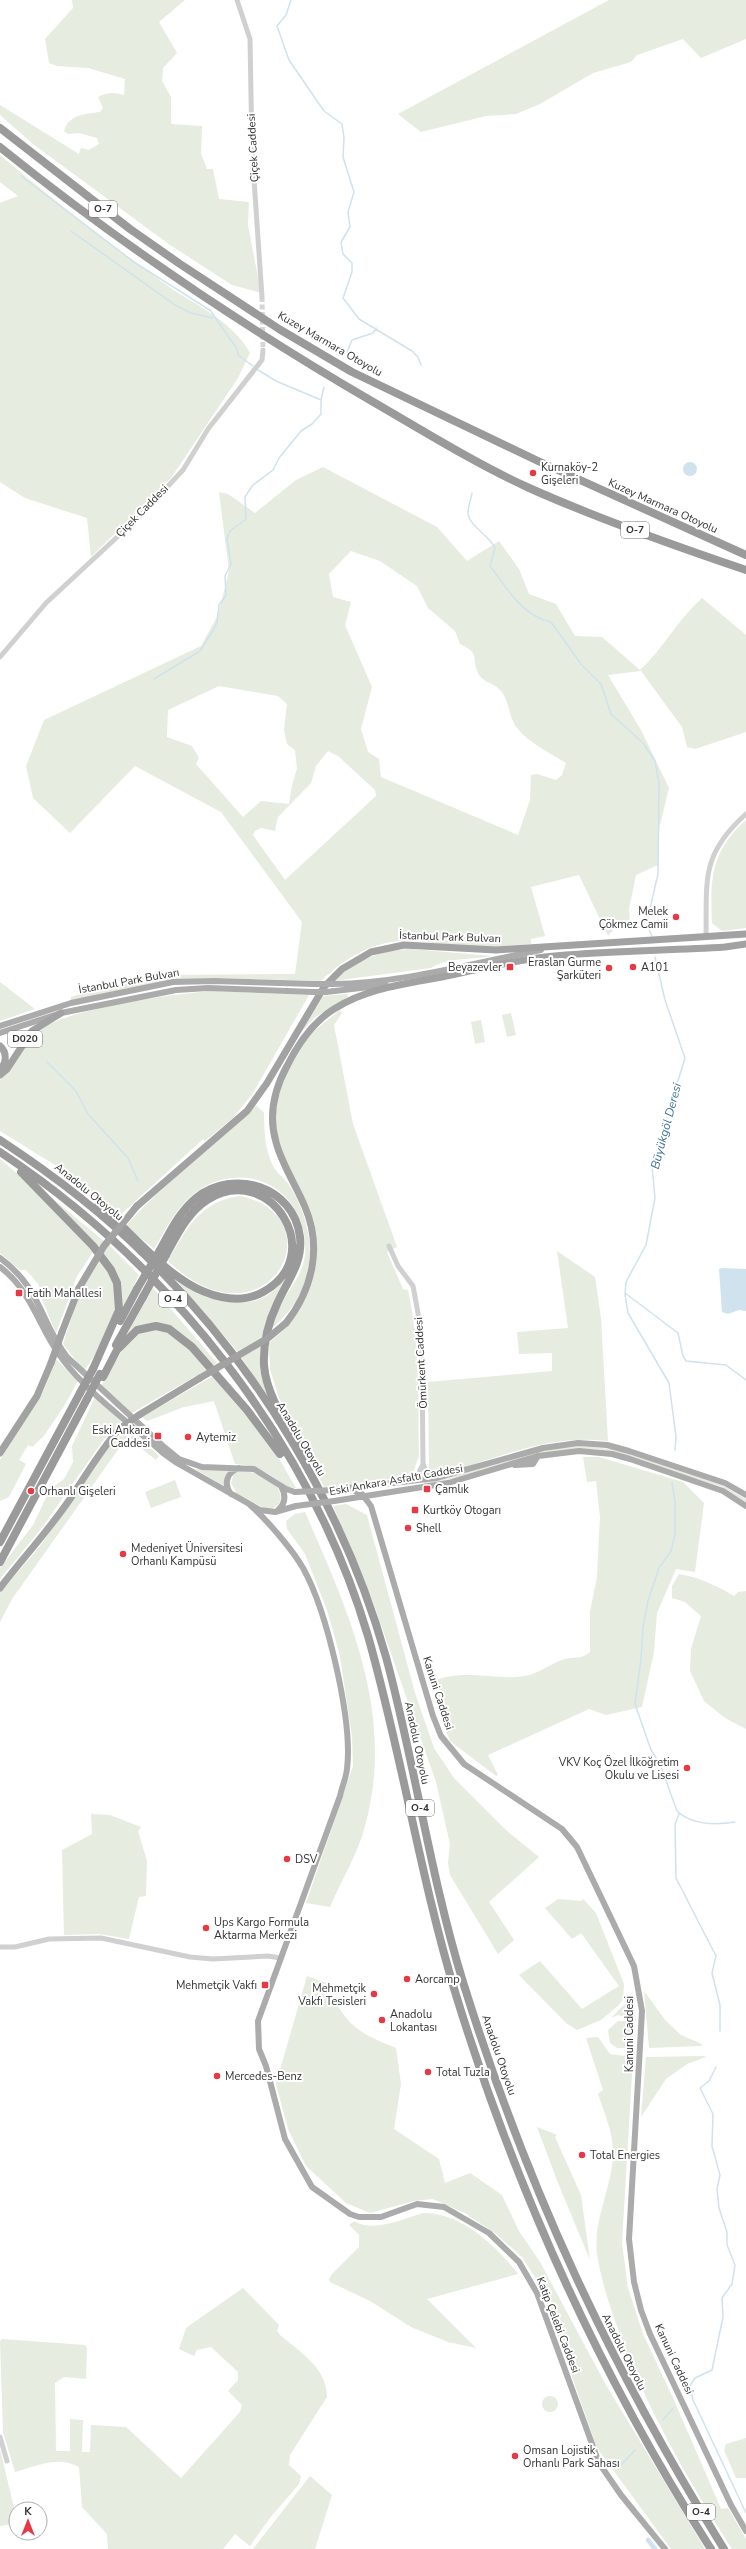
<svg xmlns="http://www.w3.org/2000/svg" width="746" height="2549" font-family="'Nunito Sans',sans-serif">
	<rect width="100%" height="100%" fill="#fff"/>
	<path fill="#e6ecdf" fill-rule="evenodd" d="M72 0H185L159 22 177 53 163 68 162 81 171 97V124L202 126 201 154 207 169H213L219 199 249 202 248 225 261 293 232 285 170 245 33 144 0 115V105L79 154 81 148 89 150 99 144 97 138 79 133 68 134 64 131C69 114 86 114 100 112L103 108 98 97C107 92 114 92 124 95L125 79 88 68 57 66 49 63 45 39 73 8Z
		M609 0H746V39L701 58 683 39 637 55 631 62 593 73 540 104 516 114 486 116 421 132 398 114Z
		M0 155C52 199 106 241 161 281 192 305 230 317 250 353L238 378 171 478 91 557 87 518 25 498 0 482V203L18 196 0 182Z
		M323 467 437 527 467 561 499 541 519 569 529 594 556 604 575 636 602 637 640 670C664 648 678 619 702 598L746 635V732L695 749 687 747 682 727 641 671 608 675 641 730 669 788 659 829 658 865 636 875 629 909 630 919 615 928 608 936 579 875 531 887 545 936 531 939V944C514 945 496 948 479 948 457 948 435 942 413 941 376 939 346 957 321 981L216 978 174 980 71 1001V997L85 992 158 975 295 974 302 922 221 812 135 766 70 833 33 798 26 766 44 720 201 646 218 615 229 571 219 492 228 494 255 513 296 480ZM351 551 380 561 417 586 428 608 455 631 460 644C481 654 471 657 478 673 483 683 492 682 499 689 510 699 508 717 517 728 529 743 550 753 566 763L562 775 556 780 537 774 531 775 530 800 518 835 381 777 379 759 368 752 361 729 372 687 345 625 351 602 333 597 329 574ZM219 686 278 696 287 704 284 730 287 744 295 750 297 769 292 785 289 804 261 801 243 817 196 764 199 758 192 746 167 737 168 710ZM328 751 338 756 375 790 376 796 285 880 253 835 255 831 261 828 275 831 278 817 311 783 316 766Z
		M746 820V928L722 931 712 923C710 879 711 851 746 820Z
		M411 949 493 956C472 960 449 957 431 968L333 981C356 960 380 950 411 949Z
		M0 982 35 1009 0 1021Z
		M214 991 309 995 253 1093 233 1118 205 1141 203 1139 117 1218 63 1170 0 1131V1080C16 1067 19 1047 34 1034 59 1009 178 993 214 991Z
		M347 994 348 997 314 1018 302 1031 300 1030 321 996Z
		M340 1010 342 1013 334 1025 353 1124 397 1247 387 1252 403 1289 408 1290C420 1345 418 1401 419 1456L414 1470 410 1474 367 1484 324 1487 279 1398 270 1369 269 1343C299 1319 318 1286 317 1247L275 1130V1105L287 1071 308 1036Z
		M511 1013 516 1035 507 1037 502 1015Z
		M481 1020 485 1042 475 1044 471 1022Z
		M256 1105 264 1113C264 1131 265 1147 272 1164 276 1173 286 1179 291 1188 320 1237 317 1292 271 1329 274 1320 278 1310 283 1301 291 1287 303 1273 305 1255 310 1196 254 1158 202 1188 179 1202 167 1227 154 1249L126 1226C165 1181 215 1148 256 1105Z
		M0 1159 35 1189 93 1252 77 1276 56 1333 38 1290 39 1285 26 1270H20L0 1253Z
		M46 1193 111 1247 139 1275 121 1311 120 1286Z
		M241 1196C339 1219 265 1354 168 1261 186 1229 201 1200 241 1196Z
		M557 1251 595 1277 601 1318 608 1441C565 1436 530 1446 490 1459 471 1464 453 1474 433 1474L429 1471 428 1382 552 1371V1353L519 1354 517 1332 568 1328Z
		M99 1259C104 1265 111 1273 113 1280 124 1312 102 1345 84 1371L63 1344 82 1286Z
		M172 1275C210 1294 249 1323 284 1280V1283C262 1324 252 1353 269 1398L237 1351Z
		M153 1288 217 1363 212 1366 190 1342 153 1323 143 1325 127 1334Z
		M158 1328 179 1337 208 1369 130 1414 101 1386 129 1339 137 1333Z
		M56 1359 78 1381 63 1408 43 1437 32 1447 28 1445 19 1460 26 1464 9 1497 0 1501V1460L44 1390Z
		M213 1376 273 1448 296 1488 287 1487C271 1474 256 1465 235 1464L214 1401 184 1407 147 1421 142 1417Z
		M95 1397 121 1422 102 1442 41 1529 0 1579V1568L33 1525 50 1489 64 1479 73 1462 72 1446Z
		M128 1428 159 1456 156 1460 127 1437 12 1599 0 1622V1593L40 1546 109 1445Z
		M574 1445 619 1450 722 1485 746 1499V1502L722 1487 605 1450C539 1443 488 1474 424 1484V1482L445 1479 528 1454Z
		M583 1457H599L683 1482 704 1503 695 1572 676 1569 657 1613 654 1652 642 1707 606 1715 589 1709 488 1755 498 1775 496 1776 450 1741 438 1710 433 1681C468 1668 491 1681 525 1676 539 1674 551 1663 565 1659 576 1656 581 1660 590 1652V1612L597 1577 600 1517 596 1481 587 1482Z
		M195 1469 229 1470 225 1476 224 1486Z
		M239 1471C255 1470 288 1483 279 1504L271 1510 266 1509 237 1494 231 1483 234 1473Z
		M175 1480 181 1497 151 1508 145 1492Z
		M346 1504 367 1515 415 1693 434 1748 454 1778 506 1830 539 1857 489 1902 514 1940 498 1954 450 1875 448 1863 450 1844 436 1782 373 1602 333 1506Z
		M305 1512C349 1613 396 1714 365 1826 358 1854 341 1880 330 1907L306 1903 353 1766 352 1737 340 1656 327 1610 305 1554 287 1529 286 1521 295 1514Z
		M679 1574C699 1577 717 1586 734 1596L738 1592 746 1591V1729L725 1718 704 1701 690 1671 691 1649 701 1616 685 1602 672 1598V1586Z
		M91 1814 110 1815 141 1827 138 1831 147 1861 146 1896 139 1897 129 1939 99 1934 64 1935 62 1850 92 1834Z
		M558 1899 581 1901 583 1899 596 1913 624 1984 623 1999 619 2005 601 2020 577 2030 566 2023 519 1975 540 1961 582 2009 619 1986 581 1933 572 1939 545 1908Z
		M307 1976 326 1983C346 2025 354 2031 396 2048L401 2084 394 2129 439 2159 445 2183 470 2173 502 2195 519 2231 540 2262 606 2385 705 2549H671L597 2448 540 2285 522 2257 496 2234 465 2213 433 2199 414 2201 370 2213 346 2203 306 2166 288 2129 276 2084Z
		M632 1990 636 2020 618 2015 611 2018 631 1998Z
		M644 1991 666 2021 681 2035 702 2044 701 2046 649 2048Z
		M618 2021H627L633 2028 634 2048H617L610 2043 608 2030Z
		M598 2037 610 2054 633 2057 622 2243 628 2288 643 2334 674 2400 721 2509 728 2508 746 2539V2549H732C688 2480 647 2409 619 2332 610 2307 601 2281 597 2253 593 2218 614 2184 613 2149 612 2130 604 2112 598 2094L603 2090 586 2038Z
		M704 2056 706 2057 687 2064 666 2079 641 2117 646 2057Z
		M537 2127 557 2135 555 2137 581 2195 590 2260 558 2183Z
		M423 2213C460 2212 497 2246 518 2274L427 2299 476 2348 448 2342 411 2327 370 2301 330 2282 329 2279 332 2274 359 2247V2235L349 2225 354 2221C374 2233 402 2219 423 2213Z
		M243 2288 279 2325 277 2331 280 2335C300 2352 327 2368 327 2397L290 2455 289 2465 301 2476 299 2484 269 2519 250 2546 235 2534 223 2549H108L107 2534 82 2507 79 2467C59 2455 36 2466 15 2472L3 2432 0 2341 2 2339 85 2345 87 2348 86 2379 64 2377 55 2383 56 2451H70V2419L83 2420 82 2452H90L91 2425 126 2427 181 2478 240 2412 242 2405 228 2391 238 2380V2372L211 2347 197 2350 194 2356 179 2349 186 2328Z
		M542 2404a8 8 0 1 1 16 0a8 8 0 1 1-16 0Z
		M746 2438V2478H736L724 2450 726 2444Z
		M0 2449 16 2516V2523L0 2526Z
		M310 2476 332 2495 315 2549H253Z"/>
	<path fill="#cfe2ee" d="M683 469a7 7 0 1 1 14 0a7 7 0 1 1-14 0Z
		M723 1268 746 1269V1311L739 1310 728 1314 722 1312 719 1269Z"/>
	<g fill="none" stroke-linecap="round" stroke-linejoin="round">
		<path stroke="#cfe2ee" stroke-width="1.5" d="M291 0 286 15 277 26 289 60 324 111 342 124 344 138 343 157 354 192 348 212 350 227 341 242 343 254 352 263V272L343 298 359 319 412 351 418 357 421 365
			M21 176 134 262 211 311
			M71 231 175 305 191 313 213 318
			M210 310 237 349 238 355 253 366
			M347 352 352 340 373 333 376 328
			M258 370 276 381 321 400
			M472 493C471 499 468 507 468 513 469 526 489 535 495 548L490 566C508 589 521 615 551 622L581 664 601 684 611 714 643 743 655 761 659 783 658 874 648 917
			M154 679 200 651 214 629 217 622 219 605 226 595 225 576 231 564 227 539 230 531 246 519 245 497 253 485 273 470 279 458 301 431 312 424 321 414V400L324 387
			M647 925 652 936
			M655 957 665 1000 685 1058 652 1166 655 1198 646 1245 626 1282 625 1295 628 1313 669 1383 676 1437 675 1450
			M47 1062 76 1091 88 1114 128 1158 138 1181
			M625 1293 678 1333 683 1356 686 1361 726 1365 746 1380
			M672 1483 675 1501V1535L671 1551 659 1568 648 1601 643 1627 641 1659 635 1704 651 1750 660 1764 677 1811C692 1825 716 1825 735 1822
			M679 1814 675 1824 676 1878 716 1956 712 1973 720 2005V2031
			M690 2386 693 2400 746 2513
			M689 2387 695 2378 712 2370 723 2317 722 2298 732 2284 735 2265 727 2245V2232L719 2208 717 2189 720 2175 712 2146 713 2114 700 2088 709 2081 716 2067
			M663 2420 673 2408
			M620 2466 635 2450"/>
		<path stroke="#cfe2ee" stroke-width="4.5" d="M648 2540 655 2549"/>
		<path stroke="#d6d6d6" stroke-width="5" stroke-dasharray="5 2.5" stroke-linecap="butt" d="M262 297 263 350"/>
		<path stroke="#d0d0d0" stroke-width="5" d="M237 0 250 39 252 150 262 297
			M0 657 46 603 142 514 183 470 208 429 262 360 263 350
			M706 937C707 881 700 855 746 814
			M389 1246 398 1266 413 1286 418 1313 422 1364 423 1463 426 1472 435 1478
			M409 1480 418 1474 423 1464
			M0 1947H15L49 1939 101 1938 190 1957 213 1959 268 1956 280 1958
			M0 2437 7 2461"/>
		<path stroke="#ababab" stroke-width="6" d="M333 984C403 983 473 963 541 950
			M326 992 386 985
			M0 1026 71 1003 173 982 214 981 314 984
			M0 1033 61 1013 176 990 208 988 313 992
			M0 1258C42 1289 39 1320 67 1357L163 1446 179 1459 202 1467 254 1469 286 1489 295 1492
			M0 1267C34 1293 38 1328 63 1360 88 1393 132 1425 163 1453L177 1463 260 1510 275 1512 296 1506
			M515 1465 533 1464 538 1456
			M351 1489 362 1494 371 1506 433 1716 441 1736 464 1764 562 1829 577 1847 634 1966 642 2011 629 2239 634 2282 641 2310 650 2334 731 2505 746 2531
			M332 1490 436 1478 543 1448 578 1443 607 1445 629 1451 725 1483 746 1495
			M231 1494C223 1484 227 1472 239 1468
			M334 1501 448 1483 538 1456 579 1451 612 1454 630 1459 723 1491 746 1506
			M250 1505C267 1520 292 1549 303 1568 327 1611 353 1721 347 1769 346 1778 342 1787 340 1796L258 2021 259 2049 266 2066 285 2139 312 2187 350 2214 359 2217H381L417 2204 444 2207 489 2233 519 2262 537 2293 599 2463 621 2495 665 2549
			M278 1510C286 1503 286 1495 281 1486"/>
		<path stroke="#a2a2a2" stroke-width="7" d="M0 1046C7 1052 7 1063 0 1069
			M0 1075 7 1069 32 1031 61 1013
			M137 1206 247 1111 267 1083 324 987 342 969 371 952 404 945 496 950 746 934
			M286 1323C313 1289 322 1247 305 1207 296 1185 282 1165 276 1142 268 1115 274 1090 287 1066 298 1044 313 1022 334 1009 367 988 405 984 442 977 476 970 510 961 545 957 605 950 666 951 725 947L746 944
			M62 1332 79 1288
			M139 1415 200 1378
			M0 1453 37 1396 51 1363
			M0 1588C23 1558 49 1530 70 1499 86 1475 100 1451 119 1429"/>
		<path stroke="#9a9a9a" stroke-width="8" d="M0 128 130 229 180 264 279 329 352 372 538 461 746 555
			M0 147C118 242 244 327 375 403 425 432 475 463 527 487 598 519 672 545 746 570
			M0 1140C52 1174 102 1212 146 1256 257 1364 344 1508 386 1657 415 1764 430 1875 463 1982 527 2188 610 2366 724 2549
			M0 1152C169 1264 310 1441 368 1636 402 1755 420 1877 456 1995 516 2190 601 2377 711 2549
			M21 1172 93 1246 111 1270 117 1283 119 1310 93 1369
			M97 1207 109 1214C136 1238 163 1271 196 1288 216 1298 242 1304 263 1292 329 1256 271 1160 207 1200 188 1212 177 1235 166 1255
			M160 1250C170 1232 179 1212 196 1198 233 1168 294 1186 300 1237 303 1263 287 1281 277 1304 268 1323 263 1343 264 1365 266 1397 290 1428 305 1455
			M120 1321 137 1289
			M116 1345 143 1297
			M103 1377 117 1350 137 1330 156 1326 169 1329 192 1347 247 1410 280 1454
			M0 1542 80 1393
			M0 1562 87 1399"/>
		<path stroke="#ababab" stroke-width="6" d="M314 984H333
			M313 992H326
			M295 1492 332 1490
			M296 1506 334 1501"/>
		<path stroke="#a2a2a2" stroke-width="7" d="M79 1288 104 1246 137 1206
			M51 1363 62 1332
			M200 1378 268 1338 286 1323
			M119 1429 139 1415"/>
		<path stroke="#9a9a9a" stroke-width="8" d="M137 1289 160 1250
			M143 1297 166 1255
			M80 1393 93 1369
			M87 1399 100 1374"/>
	</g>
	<g fill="#e63946" stroke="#fff" stroke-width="1.5">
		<circle cx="533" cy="473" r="4"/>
		<circle cx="676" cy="917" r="4"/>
		<rect x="506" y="963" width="8" height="8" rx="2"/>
		<circle cx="633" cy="967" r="4"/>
		<circle cx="609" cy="968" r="4"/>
		<rect x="15" y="1289" width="8" height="8" rx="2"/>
		<rect x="154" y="1432" width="8" height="8" rx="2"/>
		<circle cx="188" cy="1437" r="4"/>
		<rect x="423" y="1485" width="8" height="8" rx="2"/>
		<circle cx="31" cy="1491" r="4"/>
		<rect x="411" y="1506" width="8" height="8" rx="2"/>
		<circle cx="408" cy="1528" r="4"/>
		<circle cx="123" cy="1554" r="4"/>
		<circle cx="687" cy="1768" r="4"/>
		<circle cx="287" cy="1859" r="4"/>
		<circle cx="206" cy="1928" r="4"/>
		<circle cx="407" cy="1979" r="4"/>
		<rect x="261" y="1981" width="8" height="8" rx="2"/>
		<circle cx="374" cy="1994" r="4"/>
		<circle cx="382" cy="2020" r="4"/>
		<circle cx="428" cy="2072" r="4"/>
		<circle cx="217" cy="2076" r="4"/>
		<circle cx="582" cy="2155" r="4"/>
		<circle cx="515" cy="2456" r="4"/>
	</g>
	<g text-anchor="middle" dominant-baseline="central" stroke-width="4" stroke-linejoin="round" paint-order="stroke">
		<g fill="#fff" stroke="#707070" stroke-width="1">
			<rect x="89" y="201" width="28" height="16" rx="3"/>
			<rect x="621" y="522" width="28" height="16" rx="3"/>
			<rect x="8" y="1031" width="34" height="16" rx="3"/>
			<rect x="159" y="1291" width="28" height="16" rx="3"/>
			<rect x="406" y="1800" width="28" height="16" rx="3"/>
			<rect x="687" y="2504" width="28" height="16" rx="3"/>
		</g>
		<g font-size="10" font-weight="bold" fill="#333">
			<text x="103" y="209">O-7</text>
			<text x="635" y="530">O-7</text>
			<text x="25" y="1039">D020</text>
			<text x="173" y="1299">O-4</text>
			<text x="420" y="1808">O-4</text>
			<text x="701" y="2512">O-4</text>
		</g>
		<g font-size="11" fill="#333" stroke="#fff">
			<text transform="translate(253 148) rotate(-93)">Çiçek Caddesi</text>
			<text transform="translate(330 344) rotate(30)">Kuzey Marmara Otoyolu</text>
			<text transform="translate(663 506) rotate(24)">Kuzey Marmara Otoyolu</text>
			<text transform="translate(142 511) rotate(-45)">Çiçek Caddesi</text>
			<text transform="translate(450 937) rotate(2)">İstanbul Park Bulvarı</text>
			<text transform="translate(129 981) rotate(-10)">İstanbul Park Bulvarı</text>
			<text transform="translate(89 1192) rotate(39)">Anadolu Otoyolu</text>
			<text transform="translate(421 1363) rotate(-93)">Ömürkent Caddesi</text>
			<text transform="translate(301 1439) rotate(59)">Anadolu Otoyolu</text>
			<text transform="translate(396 1480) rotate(-10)">Eski Ankara Asfaltı Caddesi</text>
			<text transform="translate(438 1693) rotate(72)">Kanuni Caddesi</text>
			<text transform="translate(417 1743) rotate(78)">Anadolu Otoyolu</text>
			<text transform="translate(629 2034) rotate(-90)">Kanuni Caddesi</text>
			<text transform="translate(499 2055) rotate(71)">Anadolu Otoyolu</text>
			<text transform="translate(558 2325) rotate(69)">Katip Çelebi Caddesi</text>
			<text transform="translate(624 2352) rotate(63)">Anadolu Otoyolu</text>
			<text transform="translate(674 2359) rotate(65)">Kanuni Caddesi</text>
		</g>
		<g font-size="11" fill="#333" stroke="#fff" text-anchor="start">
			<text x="541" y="467">Kurnaköy-2<tspan x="541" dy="13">Gişeleri</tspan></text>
			<text x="668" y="911" text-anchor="end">Melek<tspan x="668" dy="13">Çökmez Camii</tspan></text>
			<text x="601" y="962" text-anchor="end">Eraslan Gurme<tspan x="601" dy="13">Şarküteri</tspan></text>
			<text x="502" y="967" text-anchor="end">Beyazevler</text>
			<text x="641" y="967">A101</text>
			<text x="27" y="1293">Fatih Mahallesi</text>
			<text x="150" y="1430" text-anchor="end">Eski Ankara<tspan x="150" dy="13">Caddesi</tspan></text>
			<text x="196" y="1437">Aytemiz</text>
			<text x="435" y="1489">Çamlık</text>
			<text x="39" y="1491">Orhanlı Gişeleri</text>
			<text x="423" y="1510">Kurtköy Otogarı</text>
			<text x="416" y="1528">Shell</text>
			<text x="131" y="1548">Medeniyet Üniversitesi<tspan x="131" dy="13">Orhanlı Kampüsü</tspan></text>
			<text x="679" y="1762" text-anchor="end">VKV Koç Özel İlköğretim<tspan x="679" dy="13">Okulu ve Lisesi</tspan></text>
			<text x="295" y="1859">DSV</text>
			<text x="214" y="1922">Ups Kargo Formula<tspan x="214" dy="13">Aktarma Merkezi</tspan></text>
			<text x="415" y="1979">Aorcamp</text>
			<text x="257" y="1985" text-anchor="end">Mehmetçik Vakfı</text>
			<text x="366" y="1988" text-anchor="end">Mehmetçik<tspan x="366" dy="13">Vakfı Tesisleri</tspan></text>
			<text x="390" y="2014">Anadolu<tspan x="390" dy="13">Lokantası</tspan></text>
			<text x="436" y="2072">Total Tuzla</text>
			<text x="225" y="2076">Mercedes-Benz</text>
			<text x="590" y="2155">Total Energies</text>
			<text x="523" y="2450">Omsan Lojistik<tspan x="523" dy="13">Orhanlı Park Sahası</tspan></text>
		</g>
		<g font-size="12" font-style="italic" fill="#3f7597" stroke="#fff">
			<text transform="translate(666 1126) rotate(-75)">Büyükgöl Deresi</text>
		</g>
	</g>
	<g transform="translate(28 2521)"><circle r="19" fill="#ffffff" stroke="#adadad"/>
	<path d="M0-3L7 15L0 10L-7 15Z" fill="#e63946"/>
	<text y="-6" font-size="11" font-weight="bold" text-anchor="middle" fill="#333333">K</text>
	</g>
</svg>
